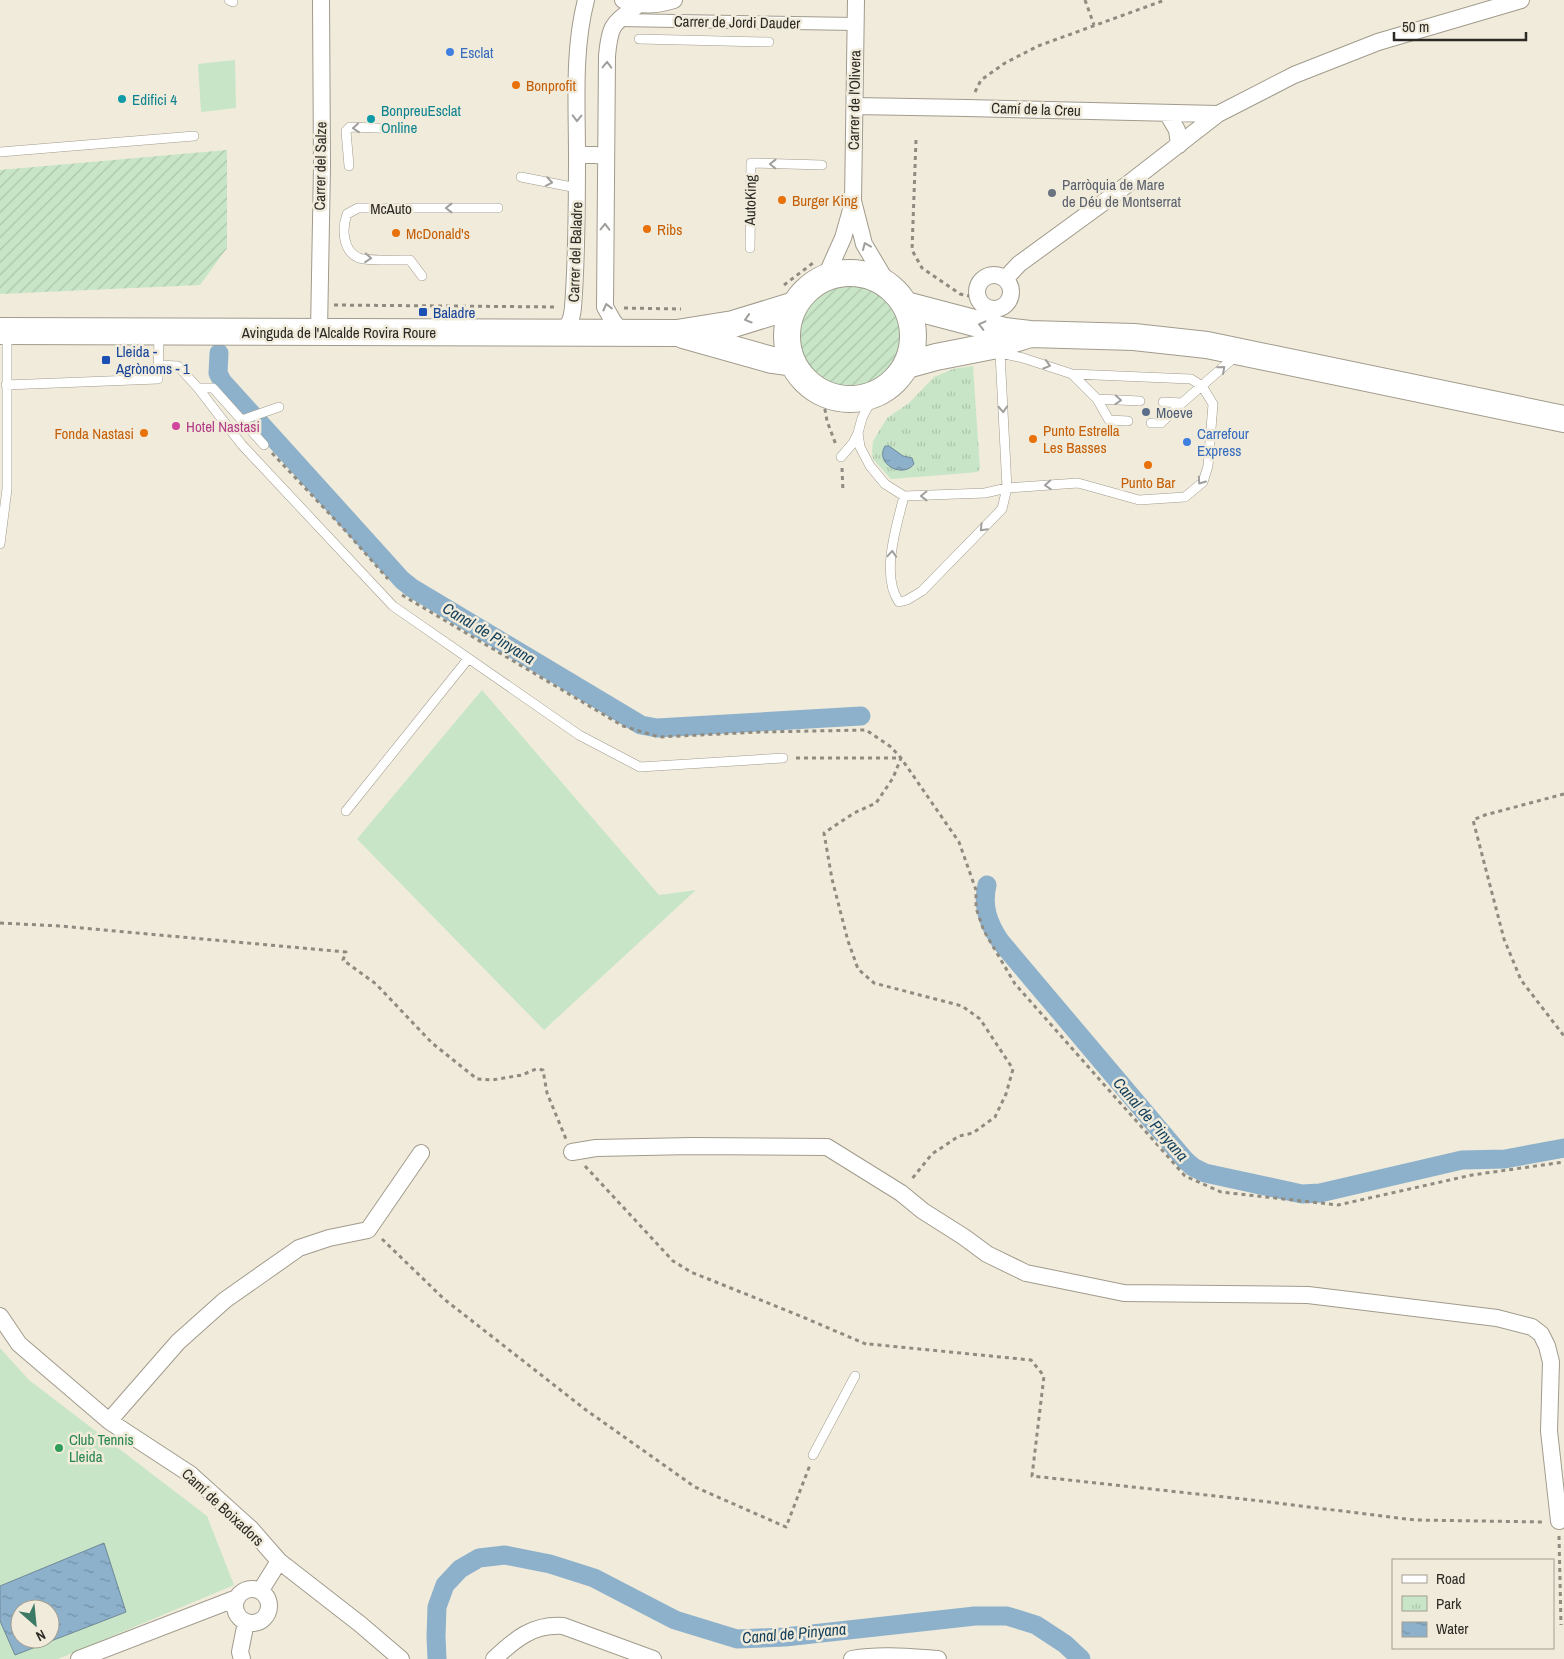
<svg xmlns="http://www.w3.org/2000/svg" width="1564" height="1659" font-family="'Archivo Narrow',sans-serif">
	<defs>
		<pattern id="park-tufts" width="24" height="20" patternUnits="userSpaceOnUse" patternTransform="scale(1.25)"><rect width="24" height="20" fill="#c8e6c7"/><path d="M3 7l-1-3M5 7V3M7 7l1-3M15 17l-1-3M17 17v-4M19 17l1-3" fill="none" stroke="#acc5ab"/></pattern>
		<pattern id="garden-furrows" width="10" height="10" patternUnits="userSpaceOnUse" patternTransform="scale(1.25)"><rect width="10" height="10" fill="#c8e6c7"/><path d="M-1 1l2-2M0 10L10 0M9 11l2-2" fill="none" stroke="#acc5ab"/></pattern>
		<pattern id="water-ripples" width="26" height="14" patternUnits="userSpaceOnUse" patternTransform="scale(1.25)"><rect width="26" height="14" fill="#8db1cb"/><path d="M2 4q2-2 4 0t4 0M15 11q2-2 4 0t4 0" fill="none" stroke="#7390a5"/></pattern>
	</defs>
	<rect width="100%" height="100%" fill="#f1ebdb"/>
	<path fill="#c8e6c7" fill-rule="evenodd" d="M235 60 236 108 201 112 198 64Z
		M482 690 659 895 696 890 544 1030 357 839Z
		M0 1348 29 1380 207 1516 234 1585 58 1659H0ZM20 1609H50V1639H20Z"/>
	<path fill="url(#park-tufts)" d="M973 366 980 469 977 472 968 473 891 479 873 459 872 451 873 441 887 418 909 403 934 377 953 369Z"/>
	<path fill="url(#garden-furrows)" d="M227 150V248L200 285 0 294V170Z
		M797 336a53 53 0 1 1 106 0a53 53 0 1 1-106 0Z"/>
	<path fill="url(#water-ripples)" stroke="#708899" fill-rule="evenodd" d="M885 446H889L903 456 912 458 914 464C903 479 874 464 885 446Z
		M104 1543 126 1612 15 1655 0 1621V1586ZM20 1609H50V1639H20Z"/>
	<g fill="none" stroke-linecap="round" stroke-linejoin="round">
		<path stroke="#8db1cb" stroke-width="19" d="M219 353 218 373 222 381 402 580 412 588 641 725 657 728 861 716
			M987 885C982 906 988 923 1000 941L1185 1160 1193 1167 1205 1173 1302 1194 1320 1193 1462 1160 1505 1159 1564 1148
			M437 1659 436 1636 437 1607 445 1585 460 1569 479 1558 505 1555 550 1564 594 1578 675 1620 737 1639 785 1637 975 1616H1007L1036 1625 1065 1644 1081 1659"/>
		<defs>
			<path id="service" d="M229 0 233 2
				M639 39 769 42
				M0 152 194 136
				M349 166 346 131 350 127 403 129
				M521 177 577 188
				M750 248 751 163 822 165
				M422 276 410 260C399 260 367 261 359 258 342 251 342 228 347 214L358 208H498
				M158 365 178 366 198 388 242 445 393 606 579 735 640 767 783 758
				M1072 374 1097 399 1140 401
				M6 385 158 379 159 334
				M198 388H213L264 445
				M874 395 862 418 858 433 860 447 870 466 885 484 904 496 985 493 1007 488 1078 483 1139 500 1185 497 1203 482 1208 466 1213 404 1202 386 1191 379 1072 374 1023 358 1000 353
				M1097 399 1109 420 1128 421
				M1163 402 1182 403 1237 355
				M242 420 279 407
				M1151 423H1161L1182 403
				M841 457 853 443 858 433
				M904 496C897 525 880 575 899 602L907 600 922 591 1002 509 1007 488 1000 353 996 350
				M0 544 7 489V334
				M346 811 468 659
				M813 1455 855 1376"/>
			<path id="pedestrian" d="M618 20 856 24"/>
			<path id="minor" d="M623 0C643 6 654 6 674 0
				M856 0 853 201 864 244 889 286
				M855 106 967 108 1218 114
				M1167 113 1177 130 1179 145
				M577 155H596L606 157
				M977 292a17 17 0 1 1 34 0a17 17 0 1 1-34 0Z
				M825 278 843 238 853 203
				M1005 279 1019 264 1115 194 1218 114 1294 75 1378 42 1521 0
				M319 331 322 166 321 0
				M561 332C570 325 572 318 573 307 577 257 577 206 577 155 577 104 573 50 586 0
				M623 333 613 321 605 307 607 56C610 23 613 24 638 5
				M572 1152 596 1148 692 1146 827 1147 901 1193 923 1211 964 1237 987 1254 1026 1273 1124 1293 1308 1295 1497 1318 1532 1327 1541 1334 1547 1346 1551 1362 1549 1431 1559 1521
				M0 1316 19 1344 109 1421 190 1474 251 1529 279 1561 360 1624 401 1659
				M109 1421 178 1342 225 1300 299 1248 329 1238 368 1230 421 1153
				M235 1606a17 17 0 1 1 34 0a17 17 0 1 1-34 0Z
				M261 1590 279 1561
				M79 1659 237 1598
				M242 1659 240 1652 246 1622
				M494 1659C515 1639 533 1624 563 1626L653 1659
				M852 1659C880 1654 909 1657 938 1659"/>
			<path id="primary" d="M787 336a63 63 0 1 1 126 0a63 63 0 1 1-126 0Z
				M906 305 1005 331 1030 334 1134 337 1207 345 1564 419
				M0 331 677 333 733 324 795 305
				M683 335 772 360 793 363
				M907 365 936 357 992 346 1027 335"/>
		</defs>
		<use href="#service" stroke="#a19b8c" stroke-width="10"/>
		<use href="#pedestrian" stroke="#a19b8c" stroke-width="14"/>
		<use href="#minor" stroke="#a19b8c" stroke-width="18"/>
		<use href="#primary" stroke="#a19b8c" stroke-width="28"/>
		<path stroke="#8f8b80" stroke-width="3" stroke-dasharray="4 4" stroke-linecap="butt" d="M1085 0 1094 25
			M975 92 981 80 1005 63 1038 46 1165 0
			M916 140 912 250 922 268 960 294 978 298
			M784 285 813 263
			M334 305 558 307
			M624 308 681 309
			M822 393 827 421 836 445
			M272 453 342 527 388 579
			M842 468 843 492
			M402 595 623 726 659 737 759 732 866 730 891 747 901 758 959 842 976 890V908L984 931 1015 984 1185 1176 1221 1192 1338 1205 1472 1175 1564 1162
			M796 758H901L893 778 876 803 854 813 824 833 832 879 848 941 858 969 874 983 962 1006 980 1019 1013 1069 1006 1094 995 1117 973 1133 959 1136 932 1154 911 1180
			M1564 794 1485 815 1473 820 1504 939 1521 980 1564 1036
			M0 923 60 926 346 952 343 960 376 984 432 1043 477 1079 492 1080 522 1075 536 1069 543 1070 547 1093 566 1139
			M585 1166 673 1261 691 1272 805 1318 868 1345 869 1344 1031 1360 1044 1376 1032 1476 1252 1500 1415 1520 1542 1522
			M382 1239 444 1299 586 1410 695 1487 786 1527 810 1465
			M1559 1536 1561 1625"/>
		<use href="#service" stroke="#fff" stroke-width="9"/>
		<use href="#pedestrian" stroke="#fff" stroke-width="12"/>
		<use href="#minor" stroke="#fff" stroke-width="16"/>
		<use href="#primary" stroke="#fff" stroke-width="26"/>
	</g>
	<defs><path id="oneway-chevron" d="M-2-3.5L2.5 0L-2 3.5" fill="none" stroke-width="1.6" stroke-linecap="round" stroke-linejoin="round" transform="scale(1.25)"/></defs>
	<g stroke="#a09f9c">
		<use href="#oneway-chevron" transform="translate(607 65) rotate(-89)"/>
		<use href="#oneway-chevron" transform="translate(577 118) rotate(91)"/>
		<use href="#oneway-chevron" transform="translate(356 128) rotate(175)"/>
		<use href="#oneway-chevron" transform="translate(773 164) rotate(-179)"/>
		<use href="#oneway-chevron" transform="translate(549 182) rotate(10)"/>
		<use href="#oneway-chevron" transform="translate(449 208) rotate(-180)"/>
		<use href="#oneway-chevron" transform="translate(605 227) rotate(-89)"/>
		<use href="#oneway-chevron" transform="translate(866 246) rotate(-113)"/>
		<use href="#oneway-chevron" transform="translate(368 258) rotate(4)"/>
		<use href="#oneway-chevron" transform="translate(607 307) rotate(-104)"/>
		<use href="#oneway-chevron" transform="translate(748 319) rotate(163)"/>
		<use href="#oneway-chevron" transform="translate(982 325) rotate(-166)"/>
		<use href="#oneway-chevron" transform="translate(1047 365) rotate(17)"/>
		<use href="#oneway-chevron" transform="translate(1222 369) rotate(-41)"/>
		<use href="#oneway-chevron" transform="translate(1118 400) rotate(3)"/>
		<use href="#oneway-chevron" transform="translate(1003 409) rotate(87)"/>
		<use href="#oneway-chevron" transform="translate(1201 481) rotate(125)"/>
		<use href="#oneway-chevron" transform="translate(1048 485) rotate(176)"/>
		<use href="#oneway-chevron" transform="translate(924 496) rotate(179)"/>
		<use href="#oneway-chevron" transform="translate(983 528) rotate(134)"/>
		<use href="#oneway-chevron" transform="translate(892 554) rotate(-86)"/>
	</g>
	<g fill="#3f7fe0" stroke="#f1ebdb" stroke-width="2">
		<circle cx="450" cy="52" r="5"/>
		<circle cx="1187" cy="442" r="5"/>
	</g>
	<g fill="#e8710a" stroke="#f1ebdb" stroke-width="2">
		<circle cx="516" cy="85" r="5"/>
		<circle cx="782" cy="200" r="5"/>
		<circle cx="647" cy="229" r="5"/>
		<circle cx="396" cy="233" r="5"/>
		<circle cx="144" cy="433" r="5"/>
		<circle cx="1033" cy="439" r="5"/>
		<circle cx="1148" cy="465" r="5"/>
	</g>
	<g fill="#0f9aa8" stroke="#f1ebdb" stroke-width="2">
		<circle cx="122" cy="99" r="5"/>
		<circle cx="371" cy="119" r="5"/>
	</g>
	<circle fill="#6b7280" stroke="#f1ebdb" stroke-width="2" cx="1052" cy="193" r="5"/>
	<g fill="#1a4fb4" stroke="#f1ebdb" stroke-width="2">
		<rect x="418" y="307" width="10" height="10" rx="2.5"/>
		<rect x="101" y="355" width="10" height="10" rx="2.5"/>
	</g>
	<circle fill="#5c6f8a" stroke="#f1ebdb" stroke-width="2" cx="1146" cy="412" r="5"/>
	<circle fill="#d1479c" stroke="#f1ebdb" stroke-width="2" cx="176" cy="426" r="5"/>
	<circle fill="#2e9e5b" stroke="#f1ebdb" stroke-width="2" cx="59" cy="1448" r="5"/>
	<g text-anchor="middle" dominant-baseline="central" stroke-width="5" stroke-linejoin="round" paint-order="stroke">
		<g font-size="15" fill="#2c2a24" stroke="#f1ebdb">
			<text transform="translate(737 22) rotate(1)">Carrer de Jordi Dauder</text>
			<text transform="translate(854 100) rotate(-89)">Carrer de l'Olivera</text>
			<text transform="translate(1036 109) rotate(2)">Camí de la Creu</text>
			<text transform="translate(320 166) rotate(-89)">Carrer del Salze</text>
			<text transform="translate(750 200) rotate(-89)">AutoKing</text>
			<text x="391" y="208">McAuto</text>
			<text transform="translate(575 252) rotate(-88)">Carrer del Baladre</text>
			<text x="339" y="332">Avinguda de l'Alcalde Rovira Roure</text>
			<text transform="translate(223 1507) rotate(43)">Camí de Boixadors</text>
		</g>
		<g font-size="15" fill="#366cbe" stroke="#f1ebdb" text-anchor="start">
			<text x="460" y="52">Esclat</text>
			<text x="1197" y="433">Carrefour<tspan x="1197" dy="17">Express</tspan></text>
		</g>
		<g font-size="15" fill="#c56008" stroke="#f1ebdb" text-anchor="start">
			<text x="526" y="85">Bonprofit</text>
			<text x="792" y="200">Burger King</text>
			<text x="657" y="229">Ribs</text>
			<text x="406" y="233">McDonald's</text>
			<text x="1043" y="430">Punto Estrella<tspan x="1043" dy="17">Les Basses</tspan></text>
			<text x="134" y="433" text-anchor="end">Fonda Nastasi</text>
			<text x="1148" y="482" text-anchor="middle">Punto Bar</text>
		</g>
		<g font-size="15" fill="#0d838f" stroke="#f1ebdb" text-anchor="start">
			<text x="132" y="99">Edifici 4</text>
			<text x="381" y="110">BonpreuEsclat<tspan x="381" dy="17">Online</tspan></text>
		</g>
		<g font-size="15" fill="#5b616d" stroke="#f1ebdb" text-anchor="start">
			<text x="1062" y="184">Parròquia de Mare<tspan x="1062" dy="17">de Déu de Montserrat</tspan></text>
		</g>
		<g font-size="15" fill="#164399" stroke="#f1ebdb" text-anchor="start">
			<text x="433" y="312">Baladre</text>
			<text x="116" y="351">Lleida -<tspan x="116" dy="17">Agrònoms - 1</tspan></text>
		</g>
		<g font-size="15" fill="#4e5e75" stroke="#f1ebdb" text-anchor="start">
			<text x="1156" y="412">Moeve</text>
		</g>
		<g font-size="15" fill="#b23c85" stroke="#f1ebdb" text-anchor="start">
			<text x="186" y="426">Hotel Nastasi</text>
		</g>
		<g font-size="15" fill="#27864d" stroke="#f1ebdb" text-anchor="start">
			<text x="69" y="1439">Club Tennis<tspan x="69" dy="17">Lleida</tspan></text>
		</g>
		<g font-size="16" font-style="italic" fill="#123f5b" stroke="#f1ebdb">
			<text transform="translate(489 633) rotate(31)">Canal de Pinyana</text>
			<text transform="translate(1151 1119) rotate(49)">Canal de Pinyana</text>
			<text transform="translate(794 1633) rotate(-5)">Canal de Pinyana</text>
		</g>
	</g>
	<rect x="1392" y="1559" width="162" height="90" fill="#f1ebdb" stroke="#a29e92"/>
	<rect x="1402" y="1575" width="25" height="8" fill="#ffffff" stroke="#a29e92"/>
	<text x="1436" y="1584" font-size="15" fill="#2c2a24">Road</text>
	<rect x="1402" y="1596" width="25" height="15" fill="url(#park-tufts)" stroke="#a29e92"/>
	<text x="1436" y="1609" font-size="15" fill="#2c2a24">Park</text>
	<rect x="1402" y="1622" width="25" height="15" fill="url(#water-ripples)" stroke="#a29e92"/>
	<text x="1436" y="1634" font-size="15" fill="#2c2a24">Water</text>
	<g transform="translate(35 1624) rotate(153)"><circle r="24" fill="#f1ebdb" stroke="#a29e92"/>
	<path d="M0-4L9 19L0 12L-9 19Z" fill="#3c7a66"/>
	<text y="-8" font-size="14" font-weight="bold" text-anchor="middle" fill="#2c2a24">N</text>
	</g>
	<path d="M1394 32v8h132v-8" fill="none" stroke="#2c2a24" stroke-width="2.5"/>
	<text x="1402" y="32" font-size="15" fill="#2c2a24" stroke="#f1ebdb" stroke-width="4" paint-order="stroke">50 m</text>
</svg>
